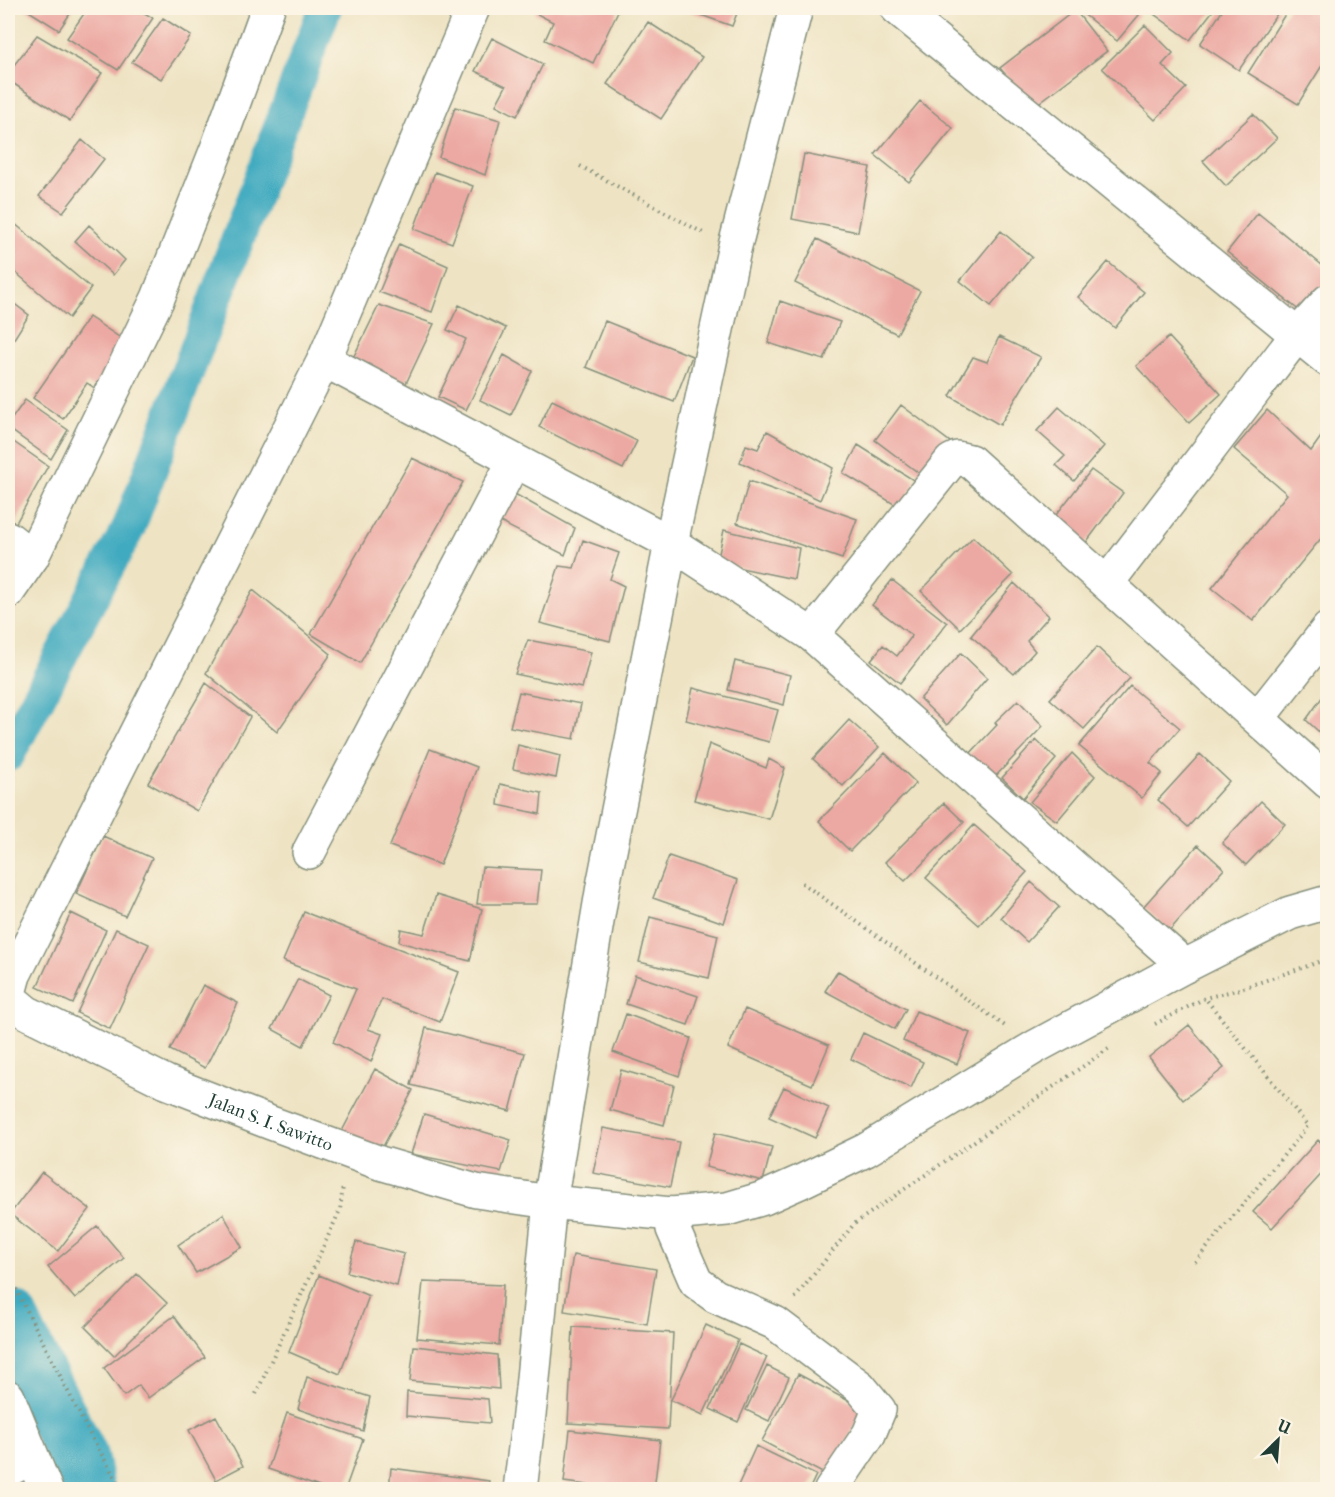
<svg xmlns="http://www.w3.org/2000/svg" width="1335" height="1497" font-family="'IM FELL French Canon',serif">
	<rect width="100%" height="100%" fill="#fcf5e5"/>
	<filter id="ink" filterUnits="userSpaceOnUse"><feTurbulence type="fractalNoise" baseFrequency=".0167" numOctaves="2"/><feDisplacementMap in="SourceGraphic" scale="12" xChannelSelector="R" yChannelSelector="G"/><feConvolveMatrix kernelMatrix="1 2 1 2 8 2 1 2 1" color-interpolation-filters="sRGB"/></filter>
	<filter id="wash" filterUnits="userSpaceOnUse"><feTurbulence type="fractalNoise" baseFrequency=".008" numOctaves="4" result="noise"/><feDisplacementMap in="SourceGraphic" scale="24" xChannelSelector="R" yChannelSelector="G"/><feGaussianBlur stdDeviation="1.35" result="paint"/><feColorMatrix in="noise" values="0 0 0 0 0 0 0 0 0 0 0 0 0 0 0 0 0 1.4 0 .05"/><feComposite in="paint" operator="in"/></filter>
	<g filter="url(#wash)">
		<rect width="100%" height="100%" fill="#eee3c3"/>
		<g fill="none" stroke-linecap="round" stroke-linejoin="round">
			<path stroke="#40aac0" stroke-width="34" d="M8 755 129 527 325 8"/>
			<path stroke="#40aac0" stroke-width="60" d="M8 1319 78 1457 85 1490"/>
		</g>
		<g id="blocks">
			<path fill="#eca9a3" d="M24 8H74L59 30Z
				M88 8H136L153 18 118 70 67 38Z
				M537 8H610L618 11 593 63 545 40 553 22 535 13Z
				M681 8H739L732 26Z
				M1076 8H1130L1139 15 1117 41Z
				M1159 8H1215L1190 40 1154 14Z
				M1224 8H1281L1239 70 1200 44Z
				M1289 8H1328V56L1298 104 1248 73Z
				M1075 10 1107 51 1032 108 1000 68Z
				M163 18 191 36 161 79 132 62Z
				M648 22 702 57 661 119 607 84Z
				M1145 25 1173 53 1162 65 1186 88 1155 120 1102 68Z
				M37 35 102 73 70 121 8 80V73Z
				M492 38 543 64 517 116 496 105 506 86 475 71Z
				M920 101 953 128 909 182 875 155Z
				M455 107 500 120 485 175 439 157Z
				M1253 114 1277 138 1226 186 1203 161Z
				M82 140 104 159 63 212 39 196Z
				M804 154 870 167 858 232 792 219Z
				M435 172 473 186 452 243 414 229Z
				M1258 213 1328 270V280L1301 312 1227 252Z
				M14 223 91 288 69 318 8 266V232Z
				M89 225 125 260 113 275 75 241Z
				M1001 231 1032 257 991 306 960 281Z
				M817 239 920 291 897 334 795 283Z
				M399 244 448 266 432 312 379 292Z
				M1108 262 1144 292 1115 328 1078 297Z
				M8 299 29 315 12 342 8 339Z
				M780 301 840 322 824 360 768 343Z
				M379 305 434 324 401 394 351 362Z
				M459 305 506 328 466 410 438 397 466 339 447 330Z
				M89 317 128 343 96 389 87 383 63 419 33 398Z
				M605 321 692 356 674 402 586 367Z
				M999 337 1041 357 1000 425 950 396 973 357 987 362Z
				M1169 337 1221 394 1189 423 1136 366Z
				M504 355 532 371 511 415 480 400Z
				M25 400 68 430 51 459 8 428V424Z
				M552 400 637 441 623 469 539 427Z
				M901 405 954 445 928 480 875 440Z
				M1059 407 1104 446 1074 481 1056 465 1065 456 1037 431Z
				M1267 410 1311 451 1323 434 1328 438V530L1253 621 1212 588 1287 494 1234 449Z
				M767 431 833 468 820 500 740 462 746 445 758 449Z
				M8 438 48 466 13 528 8 524Z
				M858 445 915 481 902 509 843 473Z
				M412 458 463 482 360 663 311 634Z
				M1091 470 1123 493 1082 548 1049 524Z
				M749 481 857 519 842 559 737 523Z
				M513 493 575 528 565 555 500 522Z
				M724 530 799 548 794 579 717 563Z
				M973 537 1013 575 960 629 921 591Z
				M583 540 619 553 610 579 624 586 610 641 540 623 559 566 574 568Z
				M892 580 947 623 900 683 871 660 883 645 897 656 912 636 872 605Z
				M1014 583 1049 616 1027 641 1035 651 1014 674 971 636Z
				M253 590 331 654 277 732 206 673Z
				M528 640 591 652 582 688 515 674Z
				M1097 647 1130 678 1084 729 1050 699Z
				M961 653 987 678 947 725 920 699Z
				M735 661 790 675 784 705 728 690Z
				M206 683 250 717 197 811 148 783Z
				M1130 686 1180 728 1150 763 1162 773 1142 798 1079 746Z
				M693 688 778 710 769 742 686 720Z
				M1328 689V740L1306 720Z
				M519 692 581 704 574 739 510 727Z
				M1018 700 1043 726 992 780 967 757 997 725 995 722Z
				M849 720 879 747 843 786 813 759Z
				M1036 740 1056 759 1023 798 1002 778Z
				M709 744 766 768 769 759 785 768 769 819 694 800Z
				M518 745 560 756 556 778 513 769Z
				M430 749 477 767 440 865 390 846Z
				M885 753 916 783 850 851 819 821Z
				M1072 753 1095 776 1057 821 1030 802Z
				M1200 754 1229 781 1188 827 1158 800Z
				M500 784 542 793 540 814 498 805Z
				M1261 801 1285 824 1246 865 1222 843Z
				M944 803 964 822 905 881 885 862Z
				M974 825 1027 872 979 925 926 878Z
				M103 836 152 858 125 916 76 894Z
				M1198 845 1224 869 1169 931 1143 907Z
				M669 856 738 880 724 923 653 898Z
				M482 867 541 870 537 904H477Z
				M1031 882 1059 907 1027 942 1001 918Z
				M436 895 482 909 470 961 399 942 401 929 424 934Z
				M304 912 459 972 440 1022 382 999 368 1029 382 1034 371 1062 333 1042 356 989 283 961Z
				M71 913 106 930 73 1004 37 987Z
				M650 917 718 935 709 978 639 962Z
				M116 929 149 944 110 1029 77 1013Z
				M838 971 906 1009 895 1029 825 991Z
				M635 975 698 996 688 1025 626 1004Z
				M298 979 329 995 303 1046 272 1029Z
				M203 985 238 1003 205 1068 170 1050Z
				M745 1009 829 1045 812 1085 728 1048Z
				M916 1011 970 1033 957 1064 903 1041Z
				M626 1014 691 1038 679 1076 613 1052Z
				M1189 1025 1224 1068 1183 1100 1149 1057Z
				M426 1028 525 1053 510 1111 411 1085Z
				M863 1033 923 1062 911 1088 851 1059Z
				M375 1069 413 1090 379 1154 341 1133Z
				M621 1070 674 1085 664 1125 610 1110Z
				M784 1087 829 1108 815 1138 769 1117Z
				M424 1114 511 1140 501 1172 411 1154Z
				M603 1128 679 1142 670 1187 593 1173Z
				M715 1133 772 1147 763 1181 706 1167Z
				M1318 1140 1328 1149V1167L1272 1228 1253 1212Z
				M42 1172 90 1209 58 1251 10 1214Z
				M223 1214 242 1247 196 1273 178 1245Z
				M97 1226 124 1258 75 1299 48 1267Z
				M356 1242 404 1254 397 1286 347 1272Z
				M573 1255 656 1269 647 1324 564 1311Z
				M137 1274 167 1303 114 1356 85 1327Z
				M319 1275 369 1296 340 1374 289 1352Z
				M423 1282 503 1285 499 1345 417 1338Z
				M174 1316 205 1357 148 1398 139 1385 124 1396 104 1368Z
				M706 1325 738 1340 703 1415 671 1400Z
				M573 1327 673 1333 668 1429 568 1423Z
				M739 1344 767 1357 738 1422 710 1409Z
				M414 1346 497 1355 499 1389 410 1381Z
				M767 1366 789 1377 769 1421 746 1410Z
				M798 1374 864 1409 828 1476 762 1441Z
				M307 1377 370 1397 363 1431 298 1409Z
				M407 1392 488 1399 490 1423 406 1416Z
				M287 1413 363 1439 345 1490H328L268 1469Z
				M216 1416 243 1466 216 1480 189 1430Z
				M570 1430 660 1440 654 1490H625L564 1482Z
				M756 1446 816 1475 809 1490H736Z
				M391 1468 489 1481 488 1490H389Z"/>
		</g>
	</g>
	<g filter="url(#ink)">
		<use href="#blocks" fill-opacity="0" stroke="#86907c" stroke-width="1.5"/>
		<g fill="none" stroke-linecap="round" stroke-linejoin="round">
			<defs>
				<g id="minor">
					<path id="s1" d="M473 8 324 360 14 975 8 997 26 1012 166 1082 271 1123 380 1163 476 1191 550 1202 671 1214 727 1209 764 1198 800 1182 866 1150 1035 1047 1185 966 1290 913 1328 902"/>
					<path d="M897 8 1328 360"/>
					<path d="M324 360 671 543 812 635 1185 966"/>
					<path d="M8 538 32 557"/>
					<path d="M1107 583 1297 335 1328 301"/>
					<path d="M8 592 32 557 158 298 218 146 268 8"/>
					<path d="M812 635 951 461 957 458 970 461 1328 782"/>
					<path d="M1258 718 1328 629"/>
					<path d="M309 852 514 461"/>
					<path d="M671 1214 673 1229 696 1282 715 1296 775 1323 860 1387 879 1410 869 1434 831 1490"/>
					<path d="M8 1397 46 1490"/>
					<path d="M8 1470 32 1457"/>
					<path d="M520 1490 532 1389 550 1202 603 886 671 543 734 250 796 8"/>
				</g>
			</defs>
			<use href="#minor" stroke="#86907c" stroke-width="36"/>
			<path stroke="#86907c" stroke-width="4" stroke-dasharray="1.5 4.5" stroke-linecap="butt" d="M580 166 705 234
				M802 883 1005 1026
				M1155 1024 1205 998 1240 989 1328 959
				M1195 1262 1308 1126 1205 998
				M8 1273 86 1427 122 1490
				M795 1298 854 1224 1111 1047
				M256 1394 340 1210 343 1186"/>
			<use href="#minor" stroke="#fff" stroke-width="33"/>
		</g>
	</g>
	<g text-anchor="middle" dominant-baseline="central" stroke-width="6" stroke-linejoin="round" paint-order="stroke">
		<g font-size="18" fill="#1f3d34" stroke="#fcf5e5">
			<text stroke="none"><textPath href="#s1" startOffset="1386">Jalan S. I. Sawitto</textPath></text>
		</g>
	</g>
	<rect width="1335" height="1497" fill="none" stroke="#fcf5e5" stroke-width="30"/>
	<g transform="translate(1278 1440) rotate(25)" stroke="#fcf5e5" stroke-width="4.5" paint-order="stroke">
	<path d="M0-4.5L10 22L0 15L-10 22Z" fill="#1f3d34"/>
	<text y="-9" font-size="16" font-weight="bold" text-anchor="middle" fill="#1f3d34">U</text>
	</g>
</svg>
